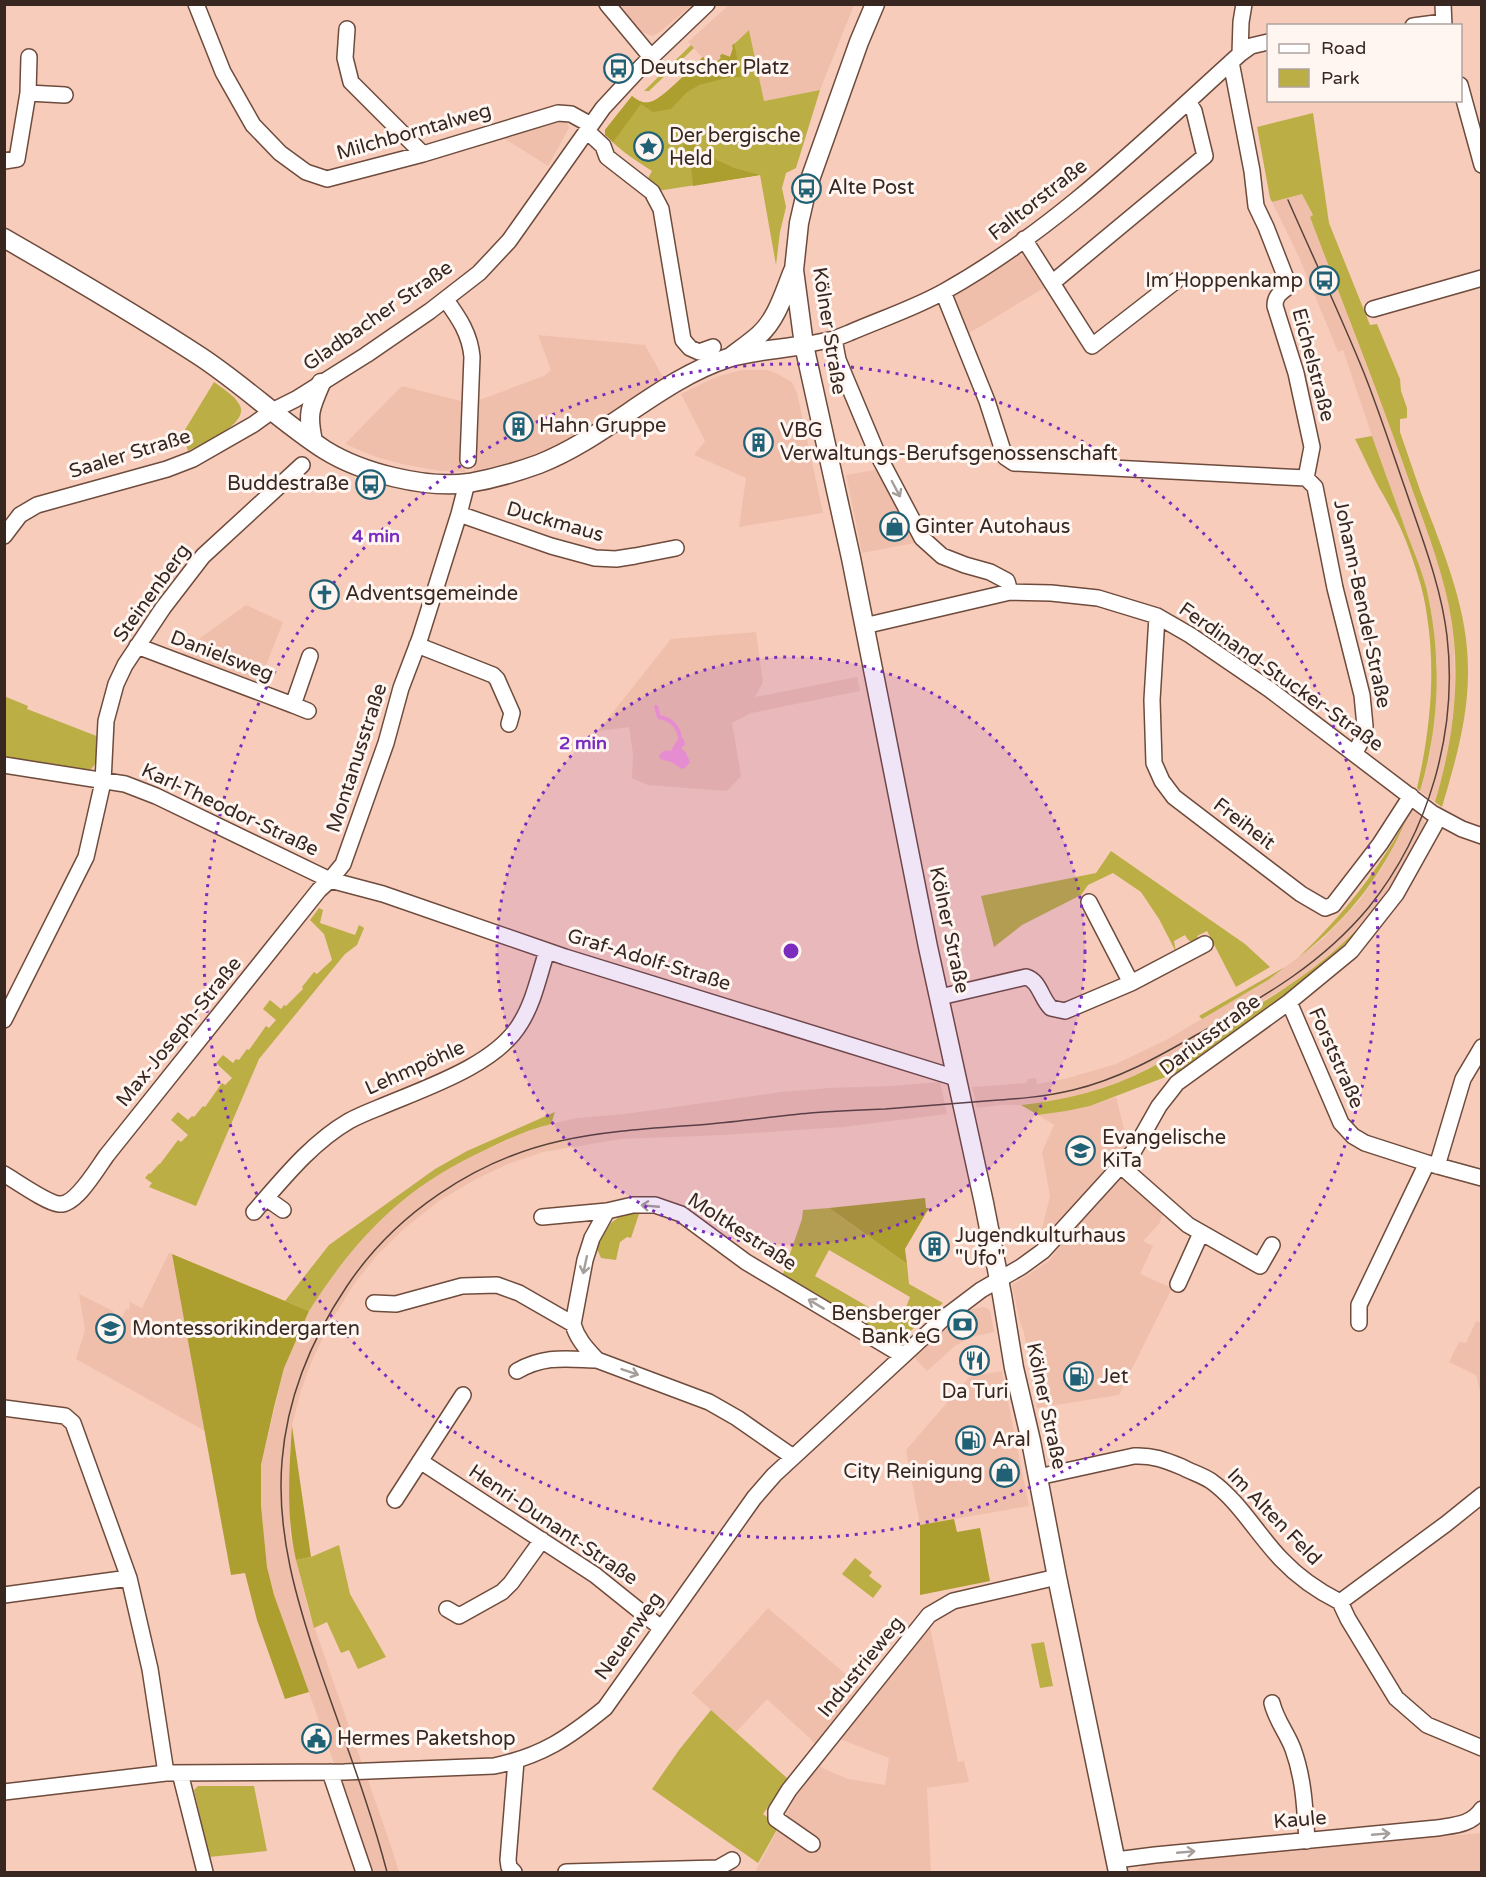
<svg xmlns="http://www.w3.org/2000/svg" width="1486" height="1877" font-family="'Varela Round',sans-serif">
	<rect width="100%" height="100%" fill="#f7ccbb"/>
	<path fill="#f0bfab" d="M617 5H692L660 32 652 36 641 32Z
		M729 5H854L820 90 764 101 749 30 732 45 733 48 730 57 721 58 711 67 688 42Z
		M558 119 567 120 569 128 548 166 502 137Z
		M1302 193 1313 216 1310 217 1392 433 1442 574 1449 607 1454 639 1455 700 1447 760 1435 802 1420 791 1430 754 1435 717 1437 662 1429 602 1423 579 1372 436 1343 350 1338 352 1299 257 1272 202Z
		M1019 254 1026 258 1044 288 966 335 953 300 956 294 1013 255Z
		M538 335 645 345 664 379 575 435 554 446 520 460 474 471V402L544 376 551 370Z
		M742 370H766L774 372 792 382 797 393 823 513 739 527 746 478 694 455 705 441 681 394 716 377Z
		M402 386 465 402V472L441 471 402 464 376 457 345 444Z
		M879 469 920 542 862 553 846 475Z
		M246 605 283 622 258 686 179 656 189 646Z
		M756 632 763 682 755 697 857 677 860 691 751 713 732 723 741 776 727 791 648 785 632 778 633 754 629 727 598 731 671 639Z
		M1411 808 1424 820 1425 825 1400 872 1380 903 1342 944 1301 978 1159 1063 1126 1079 1093 1091 1064 1099 1021 1105H1001L977 1108 972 1087 1027 1083V1079L1036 1078 1037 1084 1064 1079 1116 1064 1166 1040 1268 980 1324 938 1358 902 1381 870 1390 853Z
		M940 1082 947 1114 843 1127 723 1135 621 1139 543 1152 508 1164 474 1180 439 1201 406 1227 377 1255 354 1284 332 1320 313 1358 301 1390 292 1426 290 1456V1535L309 1612 391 1846 399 1872H373L274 1595 267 1567 261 1506V1465L284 1368 309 1311 331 1277 355 1246 373 1227 401 1202 429 1180 462 1160 537 1127 577 1118 625 1114 781 1092 829 1088 891 1086Z
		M1116 1097 1124 1129 1125 1145 1122 1153 1039 1241 1050 1196 1042 1152 1054 1125 1038 1115 1090 1106Z
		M1121 1179H1126L1163 1215 1159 1224 1143 1241 1153 1246 1140 1274 1172 1288 1119 1395 1037 1408 1024 1333 1020 1322 1012 1285 1049 1261 1069 1233Z
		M169 1253 172 1254 205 1431 76 1359 85 1330 79 1294 113 1311 111 1320 119 1324 126 1309 129 1310 130 1302 142 1308Z
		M984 1307 990 1310 994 1332 971 1337 955 1346 927 1371 913 1356 962 1311Z
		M1476 1321 1481 1323V1395L1476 1375 1449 1362 1459 1342 1466 1343Z
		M1002 1371 1029 1506 920 1525 906 1450 969 1377Z
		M768 1608 862 1688 817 1745 767 1699 736 1732 692 1693Z
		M930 1627 958 1762 964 1761 969 1782 927 1788 931 1872H755L798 1792 818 1766 848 1779 885 1785 889 1758 840 1739Z
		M1481 1833V1872H1135L1146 1863 1153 1862Z"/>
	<path fill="#bbae45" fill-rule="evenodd" d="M749 30 764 101 820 90 796 168 786 173 782 188 786 207 780 232 776 265 760 175 657 191 646 182 652 171C640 163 607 143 605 130L632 96C637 100 643 104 650 102 662 100 692 67 703 57L711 67 721 58 720 56 722 54 730 57 733 48 732 46Z
		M691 45 694 48 649 91H644Z
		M1313 113 1329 223 1370 325 1377 324 1400 379 1401 391 1407 408V418L1400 419V432C1407 452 1414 473 1421 493 1443 551 1469 610 1468 673 1468 719 1455 763 1442 807L1435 802C1451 749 1459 695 1454 640 1449 586 1429 537 1411 486 1380 396 1344 307 1310 217L1313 215 1302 194 1272 202 1270 198 1257 127Z
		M214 382C222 388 234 395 239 404 252 423 201 444 188 451L183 433Z
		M1372 436C1383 468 1395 499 1406 531 1413 550 1421 568 1426 587 1442 655 1440 724 1420 791L1417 788C1430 732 1436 673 1427 616 1424 591 1415 565 1406 541 1400 525 1392 511 1384 496 1373 478 1365 458 1355 439Z
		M4 696 28 706 27 709 99 737C97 751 100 766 86 772L5 757Z
		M1406 820C1382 876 1347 920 1299 957 1343 915 1376 873 1406 820Z
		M1111 851 1245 944 1270 967 1236 987 1207 931 1197 936 1200 941C1192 944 1189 942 1185 935L1174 941 1176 952 1159 919 1141 892 1113 873 1088 885 1081 895 1022 925 994 947 981 896 1096 873Z
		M1380 903 1355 935 1323 964 1290 991 1176 1073 1090 1106 1066 1111 1038 1115 1021 1105C1065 1100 1108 1090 1148 1069 1173 1056 1198 1040 1223 1026 1286 989 1333 961 1380 903Z
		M319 908 323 910 320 923 355 935 359 925 364 928 357 945 345 954 259 1059 196 1206 149 1187 152 1183 145 1178 149 1173 150 1174 159 1164H160L178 1140 181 1142 188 1135 171 1120 178 1112 188 1120 192 1116 194 1117 203 1106 205 1107 222 1083 225 1085 232 1078 216 1063 223 1055 233 1063 236 1059 239 1060 247 1049 249 1050 266 1026 269 1028 276 1020 263 1009 270 1000 281 1009 284 1005 286 1006 303 989 302 987 314 972 317 974 332 960 324 934 310 920Z
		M1285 967 1268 980 1202 1019 1199 1016Z
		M555 1112 551 1124C529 1129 508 1139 487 1149 404 1187 357 1236 309 1311L285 1301 329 1245 435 1169 467 1151Z
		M829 1208 907 1264 909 1284 943 1303 900 1340 890 1338 783 1274 802 1219 803 1210ZM829 1250 910 1297 901 1320 884 1316 815 1276Z
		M640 1211 631 1238 627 1237 620 1242 616 1260 601 1258 597 1249 598 1243 611 1223 623 1214Z
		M339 1545 350 1594 386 1657 358 1669 349 1650 341 1653 327 1622 314 1628 296 1560 311 1557Z
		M855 1558 872 1572 869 1576 882 1586 873 1598 842 1574Z
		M1044 1642 1053 1686 1040 1688 1031 1644Z
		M711 1710 788 1779 763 1814 779 1826 758 1863 652 1789 679 1750Z
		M198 1786H254L267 1851 209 1857 194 1790Z"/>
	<path fill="#ac9f2f" d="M734 43 741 77H730L699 85 686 93 671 109 653 112 641 104 613 142 605 135V130L632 96C637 100 643 104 650 102 662 100 692 67 703 57L711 67 721 58 720 56 722 54 730 57 733 48 732 46Z
		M686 137 702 153 734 168 760 175 693 186 690 157 678 158 683 147Z
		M925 1198 926 1208H929L905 1249 907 1264 829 1208Z
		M172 1254 309 1311 284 1368 274 1407 261 1465V1506L267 1567 274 1595 309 1692 285 1699 257 1620 245 1573 231 1575Z
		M292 1426 311 1557 296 1560C286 1517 289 1471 292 1426Z
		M954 1519 957 1532 980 1528 990 1581 920 1595V1525Z"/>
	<path fill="#f59ad3" d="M681 738 684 739 685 746H682V750L685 751 690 762 685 768 682 769 671 762 660 759 659 755 665 750 671 751 677 740Z"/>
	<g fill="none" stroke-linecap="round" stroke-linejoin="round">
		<path stroke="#f59ad3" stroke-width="4" d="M656 707 659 717C671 719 678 725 680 738"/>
		<defs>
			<path id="minor" d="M196 4 223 72 253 125 280 153 306 172 327 179 423 154 558 113 571 114 591 125
				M607 4 651 57
				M1443 4 1444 26
				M1413 26 1443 22
				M347 29 345 58 351 82 423 154
				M1240 54 1241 22 1244 4
				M1231 62 1252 171 1256 206 1266 227 1289 286C1281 293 1275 295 1275 306L1296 373 1312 447 1306 478
				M1460 85 1482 165
				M28 93 65 95
				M587 131 603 146 607 157 652 192 661 209 683 340 690 348 699 352 713 347
				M4 161 17 159 28 93 29 57
				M1024 239 1092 346 1177 280
				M1052 283 1205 156 1194 111 1188 102
				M943 292 987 401 1005 457 1014 463 1306 478 1315 487 1335 588 1362 695 1365 726 1362 739 1355 753
				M446 300C459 318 470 334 472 357L468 460
				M1373 309 1482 278
				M834 339 838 360 877 453 922 538 942 556 965 565 990 572 1007 581 1010 592
				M804 345 834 339 849 333C881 319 915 308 945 291 1056 229 1147 138 1240 54L1251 46 1268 42
				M459 514 551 546 595 558 616 559 635 556 676 548
				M4 536 20 515 37 505 167 469 193 459 254 424 272 411 296 399 366 355 430 311 479 273 509 241 603 108 641 67 707 4
				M1157 616 1152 700 1154 763 1162 781 1174 797 1301 894 1325 908 1333 905 1380 844 1411 796
				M864 626 1010 592 1051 593 1098 598 1157 616 1190 635 1269 689 1432 813 1462 829 1482 836
				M417 645 493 675 497 679 512 713 509 724
				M137 646 293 705 310 656
				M293 705 308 711
				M4 765 125 784 156 796 330 880 383 894 565 957 956 1078
				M1131 983 1205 944
				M940 997 1026 977C1040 981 1041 999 1051 1008L1065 1011 1131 983 1089 902
				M1289 1002 1341 1123 1353 1136 1365 1143 1427 1163 1482 1178
				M4 1020 86 857 103 782 106 721 116 684 125 665 163 608 203 556 302 465
				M1121 1166 1188 1225 1260 1266 1272 1245
				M1437 1166 1463 1079 1482 1047
				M4 1174C16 1181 47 1203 59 1204 76 1206 98 1167 107 1155L319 890 330 880 343 864 386 743 401 688 420 638 459 514 467 483
				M266 1198 283 1210
				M607 1211 592 1238 585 1260 573 1324C577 1339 587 1349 597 1360L709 1402 737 1418 793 1457
				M254 1212C282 1180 311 1143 349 1121 358 1116 368 1112 378 1108 422 1089 495 1066 520 1024 534 1002 539 975 547 951
				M542 1217 607 1211 633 1205H655L681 1214 746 1262 902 1355
				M1178 1284 1201 1233
				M374 1303 396 1304 462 1286 497 1285 519 1293 573 1324
				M1359 1323V1305L1427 1163
				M517 1371C545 1355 566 1359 597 1360
				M4 1408 65 1416 73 1423 129 1578 150 1669 166 1773
				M420 1461 595 1575 661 1628
				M1038 1477 1134 1456C1152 1455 1165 1460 1182 1467 1191 1472 1202 1475 1211 1481 1239 1501 1257 1534 1281 1559 1298 1577 1318 1591 1340 1602L1446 1524 1482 1495
				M395 1500 463 1395
				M4 1595 129 1578
				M1340 1602 1348 1619 1396 1698 1427 1725 1482 1748
				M447 1609 459 1616 502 1592 511 1583 542 1540
				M1272 1703C1276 1720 1287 1733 1293 1749 1304 1779 1305 1810 1307 1841
				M330 1772 364 1872
				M180 1773 205 1872
				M4 1792 166 1773 344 1772 494 1766C542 1756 568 1738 605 1708L754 1498 774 1475 944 1318 981 1290 1021 1267 1043 1251 1133 1152 1159 1106 1177 1083 1289 1002 1351 951 1396 894 1439 817
				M812 1844 776 1819V1811L789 1790 929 1615 953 1601 1057 1577
				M1116 1860 1155 1855 1437 1828C1455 1825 1471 1825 1482 1809
				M514 1872 509 1867 508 1860 516 1761
				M566 1872 718 1868 732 1860"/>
			<path id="major" d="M875 4 859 42 807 188 799 223 794 270 804 345 851 558 928 947 984 1203 1002 1295 1014 1368 1031 1441 1057 1577 1118 1872
				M4 238C70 276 135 314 198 355 243 384 281 422 325 450 362 473 426 489 469 483 492 479 517 472 539 464 606 438 660 380 728 358 750 351 781 349 804 345
				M732 356C741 349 750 343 759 335 777 319 784 293 793 271
				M313 441C307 414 310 408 321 383"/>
		</defs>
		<use href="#minor" stroke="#6e4b3c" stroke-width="18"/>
		<use href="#major" stroke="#6e4b3c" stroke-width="21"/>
		<use href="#minor" stroke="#fff" stroke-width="15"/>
		<use href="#major" stroke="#fff" stroke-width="18"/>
		<path stroke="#564239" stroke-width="1.5" d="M387 1872C369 1803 343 1737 320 1670 297 1602 276 1533 282 1461 287 1398 312 1338 347 1286 395 1214 475 1160 560 1141 609 1130 660 1128 710 1124 743 1121 777 1116 810 1113 835 1111 860 1110 885 1109 919 1106 952 1104 986 1101 1015 1099 1044 1097 1073 1090 1119 1079 1158 1057 1198 1034 1263 997 1321 965 1369 907 1429 832 1458 732 1447 636 1441 586 1422 538 1406 491 1392 451 1379 411 1364 373 1340 314 1313 257 1288 200"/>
	</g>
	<defs><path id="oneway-shaft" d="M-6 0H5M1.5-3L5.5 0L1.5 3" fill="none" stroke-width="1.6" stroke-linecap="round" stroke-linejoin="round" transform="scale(1.5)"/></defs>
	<g stroke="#a59e9b">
		<use href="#oneway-shaft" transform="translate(896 489) rotate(62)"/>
		<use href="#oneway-shaft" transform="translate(650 1206) rotate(-175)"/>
		<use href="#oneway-shaft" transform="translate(585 1265) rotate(102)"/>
		<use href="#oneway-shaft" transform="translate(816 1304) rotate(-149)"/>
		<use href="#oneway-shaft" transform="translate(630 1372) rotate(19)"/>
		<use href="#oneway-shaft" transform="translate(1381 1834) rotate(-5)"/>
		<use href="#oneway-shaft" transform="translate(1186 1852) rotate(-5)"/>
	</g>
	<circle cx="791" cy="951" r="294" fill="#7b2cbf" fill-opacity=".12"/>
	<g fill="none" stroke="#7b2cbf" stroke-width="3" stroke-dasharray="3 6">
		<circle cx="791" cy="951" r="294"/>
		<circle cx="791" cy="951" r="587"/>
	</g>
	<defs>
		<symbol id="bus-ring" viewBox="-11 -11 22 22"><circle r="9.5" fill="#fff6f2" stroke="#206175" stroke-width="1.5"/><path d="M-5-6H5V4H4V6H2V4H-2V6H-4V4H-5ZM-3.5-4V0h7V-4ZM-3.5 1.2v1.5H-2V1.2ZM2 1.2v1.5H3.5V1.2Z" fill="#206175"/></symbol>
		<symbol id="sight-ring" viewBox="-11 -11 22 22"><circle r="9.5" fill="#fff6f2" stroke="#206175" stroke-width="1.5"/><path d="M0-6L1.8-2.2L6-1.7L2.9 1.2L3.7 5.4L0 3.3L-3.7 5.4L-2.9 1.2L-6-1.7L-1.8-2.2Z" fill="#206175"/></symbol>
		<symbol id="building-ring" viewBox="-11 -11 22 22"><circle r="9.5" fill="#fff6f2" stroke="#206175" stroke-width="1.5"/><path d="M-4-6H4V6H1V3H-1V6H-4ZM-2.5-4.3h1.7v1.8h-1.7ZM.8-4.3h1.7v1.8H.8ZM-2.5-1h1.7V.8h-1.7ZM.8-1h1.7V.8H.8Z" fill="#206175"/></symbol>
		<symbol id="shop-ring" viewBox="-11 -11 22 22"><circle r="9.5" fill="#fff6f2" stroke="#206175" stroke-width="1.5"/><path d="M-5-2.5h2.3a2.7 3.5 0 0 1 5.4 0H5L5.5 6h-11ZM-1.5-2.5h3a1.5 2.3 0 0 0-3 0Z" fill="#206175"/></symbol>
		<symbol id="church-ring" viewBox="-11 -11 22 22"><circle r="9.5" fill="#fff6f2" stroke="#206175" stroke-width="1.5"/><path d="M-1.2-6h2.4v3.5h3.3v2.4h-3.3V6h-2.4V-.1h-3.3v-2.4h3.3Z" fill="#206175"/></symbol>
		<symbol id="school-ring" viewBox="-11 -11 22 22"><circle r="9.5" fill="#fff6f2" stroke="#206175" stroke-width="1.5"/><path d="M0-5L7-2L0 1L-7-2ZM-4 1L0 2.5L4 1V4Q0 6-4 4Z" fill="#206175"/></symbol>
		<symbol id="bank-ring" viewBox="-11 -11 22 22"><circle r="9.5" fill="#fff6f2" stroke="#206175" stroke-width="1.5"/><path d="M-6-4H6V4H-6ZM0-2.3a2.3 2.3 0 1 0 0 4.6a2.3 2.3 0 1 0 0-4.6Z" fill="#206175"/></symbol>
		<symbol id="restaurant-ring" viewBox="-11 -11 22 22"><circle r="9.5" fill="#fff6f2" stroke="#206175" stroke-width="1.5"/><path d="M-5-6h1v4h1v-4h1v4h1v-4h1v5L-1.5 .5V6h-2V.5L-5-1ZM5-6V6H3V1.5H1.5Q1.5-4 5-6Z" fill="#206175"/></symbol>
		<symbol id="fuel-ring" viewBox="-11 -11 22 22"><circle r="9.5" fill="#fff6f2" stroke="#206175" stroke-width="1.5"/><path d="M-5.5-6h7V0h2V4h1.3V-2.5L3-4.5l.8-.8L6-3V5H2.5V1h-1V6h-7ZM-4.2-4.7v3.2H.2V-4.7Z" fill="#206175"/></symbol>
		<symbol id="civic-ring" viewBox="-11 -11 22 22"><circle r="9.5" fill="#fff6f2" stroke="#206175" stroke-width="1.5"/><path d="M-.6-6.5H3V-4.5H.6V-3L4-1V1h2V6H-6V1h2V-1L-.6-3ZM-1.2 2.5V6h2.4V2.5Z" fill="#206175"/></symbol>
	</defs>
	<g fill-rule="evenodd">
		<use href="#bus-ring" x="602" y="52" width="33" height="33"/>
		<use href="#sight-ring" x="632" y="130" width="33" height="33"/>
		<use href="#bus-ring" x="790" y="172" width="33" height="33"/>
		<use href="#bus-ring" x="1308" y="264" width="33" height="33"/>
		<use href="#building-ring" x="502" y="410" width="33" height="33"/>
		<use href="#building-ring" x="742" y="426" width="33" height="33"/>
		<use href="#bus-ring" x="354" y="468" width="33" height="33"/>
		<use href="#shop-ring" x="878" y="510" width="33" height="33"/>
		<use href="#church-ring" x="308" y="578" width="33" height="33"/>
		<use href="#school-ring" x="1064" y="1134" width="33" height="33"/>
		<use href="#building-ring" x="918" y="1230" width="33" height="33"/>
		<use href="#bank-ring" x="946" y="1308" width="33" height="33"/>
		<use href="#school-ring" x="94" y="1312" width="33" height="33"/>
		<use href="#restaurant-ring" x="958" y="1344" width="33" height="33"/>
		<use href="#fuel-ring" x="1062" y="1360" width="33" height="33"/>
		<use href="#fuel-ring" x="954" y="1424" width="33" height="33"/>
		<use href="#shop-ring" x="988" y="1456" width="33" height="33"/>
		<use href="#civic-ring" x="300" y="1722" width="33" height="33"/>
	</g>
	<g text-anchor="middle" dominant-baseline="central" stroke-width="6" stroke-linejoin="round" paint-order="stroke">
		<g font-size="20" fill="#372720" stroke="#fff6f2" text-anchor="start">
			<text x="640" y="68">Deutscher Platz</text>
			<text x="669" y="136">Der bergische<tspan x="669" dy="23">Held</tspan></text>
			<text x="828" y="188">Alte Post</text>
			<text x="1303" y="281" text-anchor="end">Im Hoppenkamp</text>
			<text x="539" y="426">Hahn Gruppe</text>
			<text x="780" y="431">VBG<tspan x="780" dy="23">Verwaltungs-Berufsgenossenschaft</tspan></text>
			<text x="349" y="484" text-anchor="end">Buddestraße</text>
			<text x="915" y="527">Ginter Autohaus</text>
			<text x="345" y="594">Adventsgemeinde</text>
			<text x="1102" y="1138">Evangelische<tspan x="1102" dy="23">KiTa</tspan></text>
			<text x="955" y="1236">Jugendkulturhaus<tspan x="955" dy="23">"Ufo"</tspan></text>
			<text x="941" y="1314" text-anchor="end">Bensberger<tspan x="941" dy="23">Bank eG</tspan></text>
			<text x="132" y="1329">Montessorikindergarten</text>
			<text x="1100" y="1377">Jet</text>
			<text x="975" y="1392" text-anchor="middle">Da Turi</text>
			<text x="992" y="1440">Aral</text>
			<text x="983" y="1472" text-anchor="end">City Reinigung</text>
			<text x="337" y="1739">Hermes Paketshop</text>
		</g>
		<g font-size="20" fill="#372720" stroke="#fff6f2">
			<text transform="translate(414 132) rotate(-16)">Milchborntalweg</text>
			<text transform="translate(1038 200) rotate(-38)">Falltorstraße</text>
			<text transform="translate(378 316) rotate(-35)">Gladbacher Straße</text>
			<text transform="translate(829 331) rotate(81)">Kölner Straße</text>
			<text transform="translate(1313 365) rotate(75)">Eichelstraße</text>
			<text transform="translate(130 454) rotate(-17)">Saaler Straße</text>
			<text transform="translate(555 522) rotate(16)">Duckmaus</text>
			<text transform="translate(152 593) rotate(-54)">Steinenberg</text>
			<text transform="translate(1362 604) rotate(78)">Johann-Bendel-Straße</text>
			<text transform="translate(222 656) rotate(21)">Danielsweg</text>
			<text transform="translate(1281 677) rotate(35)">Ferdinand-Stucker-Straße</text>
			<text transform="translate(357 758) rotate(-72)">Montanusstraße</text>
			<text transform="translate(230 810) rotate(25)">Karl-Theodor-Straße</text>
			<text transform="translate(1244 824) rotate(37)">Freiheit</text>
			<text transform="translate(949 930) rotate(78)">Kölner Straße</text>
			<text transform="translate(649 960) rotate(17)">Graf-Adolf-Straße</text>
			<text transform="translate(179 1032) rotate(-51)">Max-Joseph-Straße</text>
			<text transform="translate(1210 1035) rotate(-37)">Dariusstraße</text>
			<text transform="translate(1336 1058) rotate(66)">Forststraße</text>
			<text transform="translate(415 1068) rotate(-24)">Lehmpöhle</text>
			<text transform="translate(742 1232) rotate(33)">Moltkestraße</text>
			<text transform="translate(1046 1406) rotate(78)">Kölner Straße</text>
			<text transform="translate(1274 1517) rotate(46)">Im Alten Feld</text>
			<text transform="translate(553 1525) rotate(34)">Henri-Dunant-Straße</text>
			<text transform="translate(629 1636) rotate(-55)">Neuenweg</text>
			<text transform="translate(861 1667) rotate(-51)">Industrieweg</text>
			<text transform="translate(1300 1820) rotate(-5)">Kaule</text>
		</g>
	</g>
	<circle cx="791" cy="951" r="9" fill="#7b2cbf" stroke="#fff6f2" stroke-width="3"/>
	<g font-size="18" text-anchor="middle" font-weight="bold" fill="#7b2cbf" stroke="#fff6f2" stroke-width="6" stroke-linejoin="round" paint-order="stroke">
		<text x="376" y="542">4 min</text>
		<text x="583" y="749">2 min</text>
	</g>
	<rect width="1486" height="1877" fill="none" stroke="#372720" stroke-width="12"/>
	<rect x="1267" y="24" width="195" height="78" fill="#fff6f2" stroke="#afa39e" stroke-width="1.5"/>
	<rect x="1279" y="44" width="30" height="9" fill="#ffffff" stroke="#afa39e" stroke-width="1.5"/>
	<text x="1321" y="54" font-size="18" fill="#372720">Road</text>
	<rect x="1279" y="69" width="30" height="18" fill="#bbae45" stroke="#afa39e" stroke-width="1.5"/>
	<text x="1321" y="84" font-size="18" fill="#372720">Park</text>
</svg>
